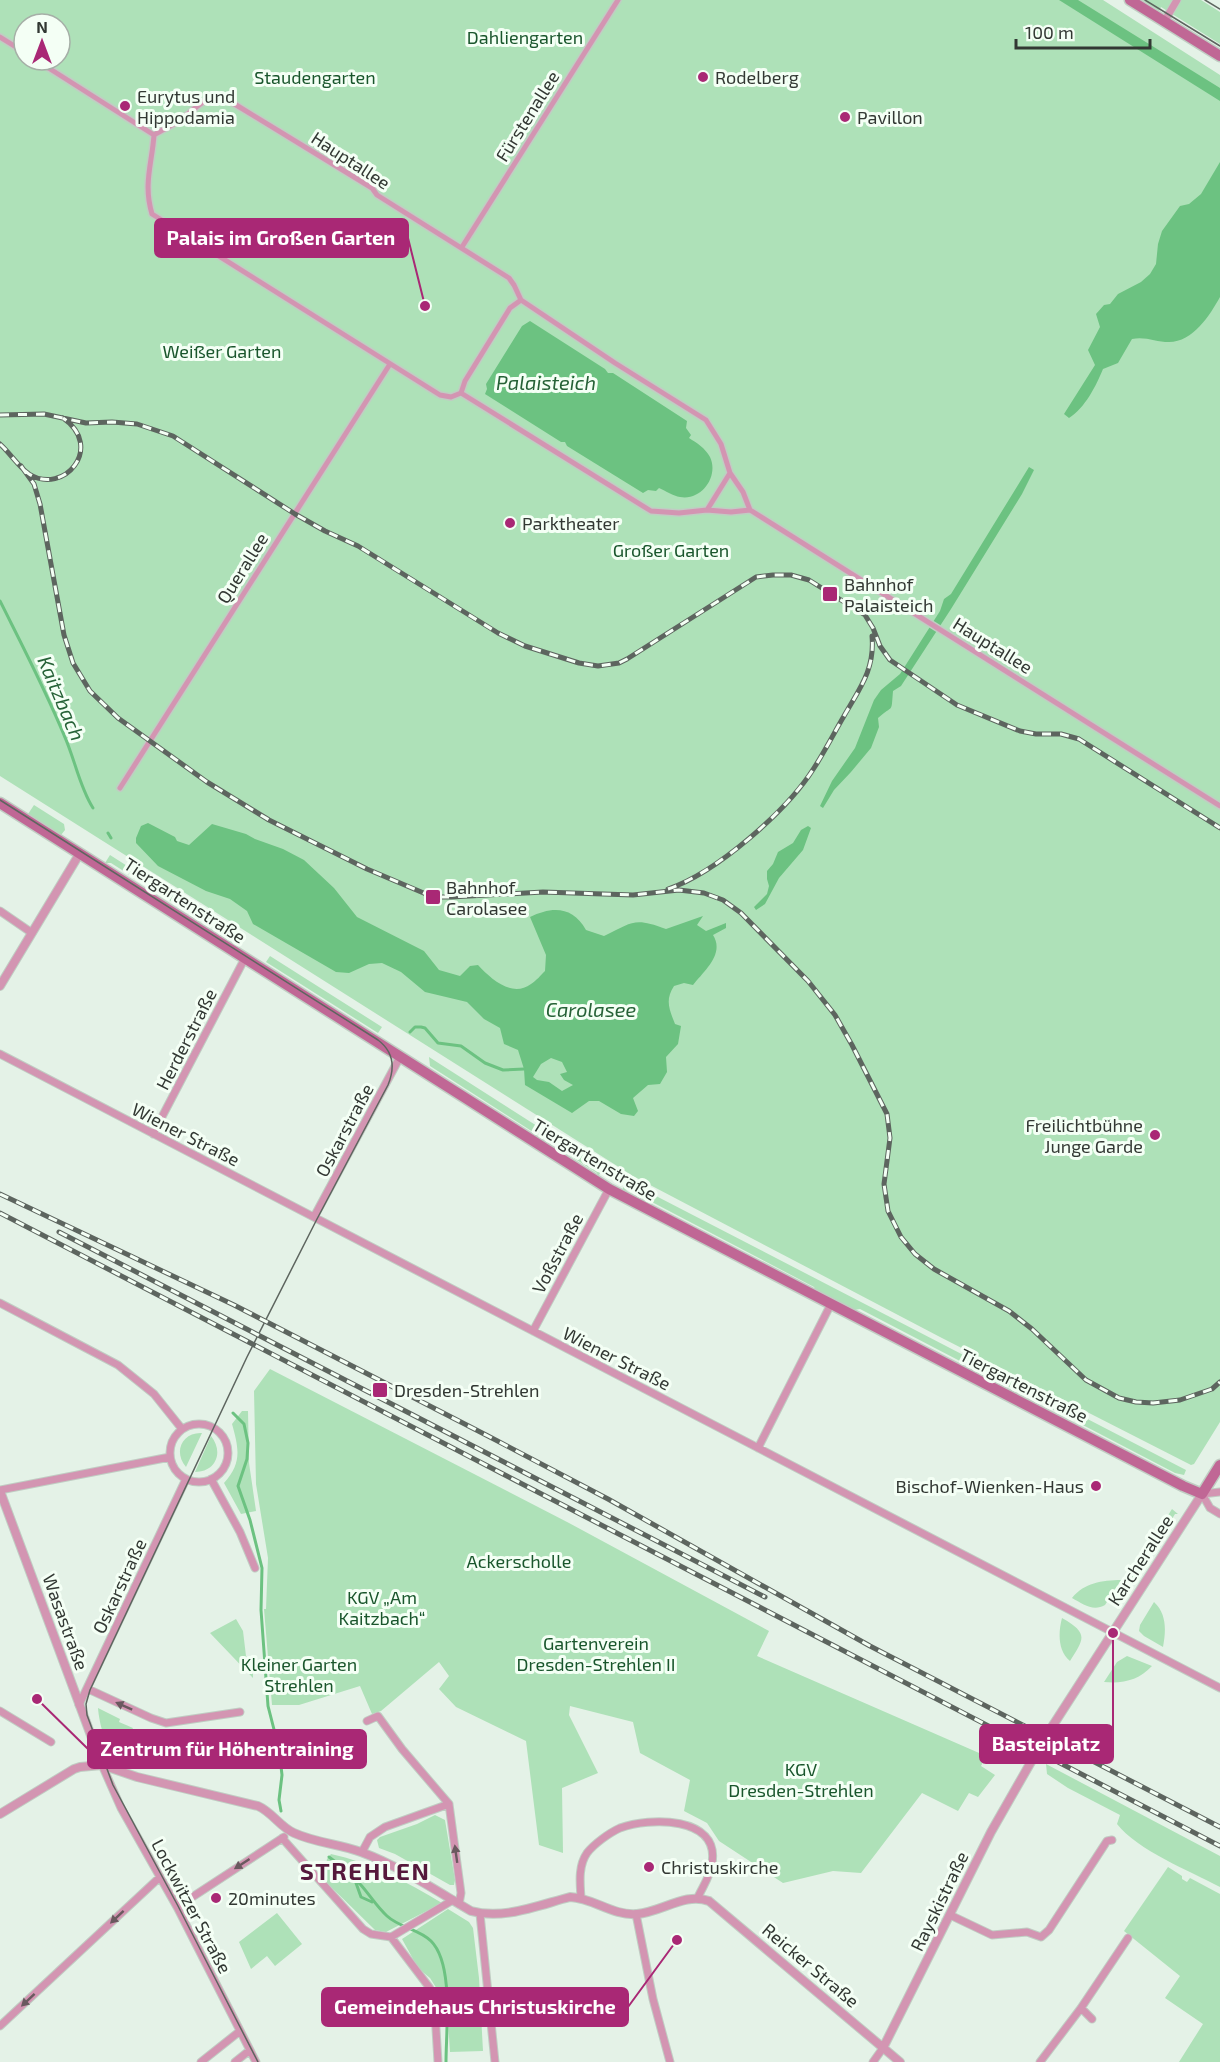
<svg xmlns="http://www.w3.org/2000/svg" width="1220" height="2062" font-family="'Exo 2',sans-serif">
	<rect width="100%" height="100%" fill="#e4f2e7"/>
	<path fill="#aee1b8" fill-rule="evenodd" d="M0 0H1103L1220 75V1422L1194 1464 1191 1465 940 1337 633 1176 0 776ZM24 24H60V60H24Z
		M1142 0H1201L1220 12V44L1161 7 1159 11Z
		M34 805 64 824 65 830 61 835 28 814Z
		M110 855 232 933 229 938 111 863H105Z
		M270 956 382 1027 378 1033 266 962Z
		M429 1057 603 1168 598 1177 597 1173 430 1066Z
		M627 1181 1186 1470 1184 1475 1175 1473 860 1309 854 1310 816 1291 814 1287 629 1190 624 1191 622 1190Z
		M270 1369 569 1523 769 1631 757 1656 986 1756 981 1766 995 1775 978 1797 969 1793 958 1811 922 1793 861 1873 833 1871 783 1883 719 1841 707 1823 684 1811 690 1780 640 1753 633 1722 570 1706 569 1715 598 1773 562 1788 563 1853 539 1845 526 1741 456 1707 439 1689 449 1676 439 1662 381 1711 372 1714 360 1686 299 1705H272L264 1609H266L268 1558 256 1484 254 1391Z
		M242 1411H248L249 1463 256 1511 241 1514 224 1483C242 1463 239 1449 232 1424Z
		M202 1433 186 1467C173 1452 182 1432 202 1433Z
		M211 1436C224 1452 216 1472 195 1472Z
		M1172 1509 1178 1514H1175L1135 1578V1584L1128 1579Z
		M1121 1580 1105 1605C1093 1612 1083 1604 1072 1598 1084 1583 1102 1580 1121 1580Z
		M1154 1602C1167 1614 1166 1631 1163 1647L1144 1636 1139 1631 1140 1625Z
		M1062 1618C1088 1633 1085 1638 1070 1661 1058 1651 1058 1633 1062 1618Z
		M236 1619 243 1631 246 1656 253 1665V1678L210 1633Z
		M1127 1656 1152 1666C1139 1680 1123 1684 1104 1682L1117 1662Z
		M98 1708 120 1719 119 1722 133 1728 118 1760C106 1752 99 1722 98 1708Z
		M1046 1764 1220 1856V1887C1190 1871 1137 1850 1117 1824L1120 1815 1068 1788 1047 1774Z
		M435 1815 445 1820 455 1880 454 1885H450L395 1854 379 1848 377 1840 380 1837 417 1824Z
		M331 1854C372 1863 407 1882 442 1903L386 1932 375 1930 324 1880 327 1859Z
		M1168 1867 1182 1876V1879L1187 1882 1190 1878 1220 1894V2062H1179L1203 2024 1165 1998 1180 1976 1124 1931Z
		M448 1909 469 1922 473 1928 479 1978 483 2051 450 2052 447 2005 430 1978 418 1968 402 1939Z
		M277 1913 302 1944 275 1966 267 1956 251 1969 239 1942Z"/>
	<path fill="#6cc281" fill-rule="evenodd" d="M1059 0H1078L1220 88V101Z
		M1220 162V297C1210 315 1193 342 1169 342 1156 342 1145 336 1132 339L1118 363 1103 369C1096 386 1085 408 1069 418L1064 414 1095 365 1088 350 1100 327 1096 314 1104 305 1110 304 1118 294 1141 282 1150 274 1156 264 1158 244 1162 231 1180 206 1189 204 1201 194Z
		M530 321 605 369 608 373H613L687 421 686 428 691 435 689 438C697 443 705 448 710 457 719 476 702 501 680 497 673 496 666 491 659 488L656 491 648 490 643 493 567 446 565 442H561L485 394 487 389 486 384 522 326Z
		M1029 467 1034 470 1022 494 951 609 901 686 893 691C891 714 894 704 878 718L879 727 871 748 851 772 834 790 823 808 820 806 832 781 855 748 874 700 881 690 900 674 940 611 944 599 951 594Z
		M148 823 175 837 177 841 189 845 212 824 246 834 255 839 283 849 304 860 334 888 357 917 424 951 439 970 460 976 470 966 478 965C491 979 512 998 531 984 536 981 541 975 545 971L546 955 530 917C552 906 573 906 586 930L604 936C633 922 634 917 666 929L703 916 697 925 706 931 726 923V928L713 935C725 954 704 971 693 985L684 983 674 986C665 1000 669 1009 675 1024L681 1026 678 1044 666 1057 667 1072 660 1084 648 1085 633 1098 638 1111 634 1116 621 1114 599 1101H589L572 1113 525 1085 524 1069 518 1050 504 1044 500 1028 484 1019 467 1002 425 992 401 972 382 963 369 964 349 973 336 972 253 924 247 911 230 899 206 891 158 866 136 843V838L141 826ZM551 1058 562 1062 567 1072 560 1074 564 1080 573 1085 562 1091 549 1082 537 1080 533 1077 541 1064Z
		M808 826 811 828 803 850 779 878 765 904 756 910 754 907 767 894 769 886 767 879V871L773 864 778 852 793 843 801 830Z"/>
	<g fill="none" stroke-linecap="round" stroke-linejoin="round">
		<path stroke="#6cc281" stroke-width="3" d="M0 601C22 645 45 689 64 735 75 759 79 786 93 808
			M108 833 111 838
			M410 1032 415 1027H421L425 1028 438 1043 461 1046 485 1063 503 1070 524 1069
			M233 1413 244 1424 248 1443 247 1459 238 1486 250 1520 262 1568 261 1610 268 1706 279 1749 282 1775 279 1800 281 1811
			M329 1857C340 1865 351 1873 360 1884 370 1895 376 1906 387 1916 400 1928 419 1929 431 1941 454 1964 446 2030 446 2062
			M357 1880 356 1883 361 1897 372 1902"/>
		<path stroke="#c0cdc3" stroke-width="8" stroke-dasharray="8 4" stroke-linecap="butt" d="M1035 1755 1048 1733"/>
		<defs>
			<path id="pedestrian" d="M0 37 24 52
				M36 60 154 135
				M154 135C163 129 174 125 183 118 201 105 202 95 228 100L372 188 377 195 509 278 514 285 521 300 615 363 706 420 721 444 730 473 743 492 750 510 1220 806
				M154 135C152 164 143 184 152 214L440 395 451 397 461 393 465 381 510 308 521 300
				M462 247 618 0
				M461 393 651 511 679 513 707 510 731 512 750 510
				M707 510 730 473
				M120 788 390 364"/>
			<path id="minor" d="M1164 22 1177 0
				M0 911 32 933
				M0 1054 1220 1688
				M153 1134 245 958
				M314 1217 400 1057
				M0 1303 118 1365 154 1394 182 1429
				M533 1331 609 1189
				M170 1453a29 29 0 1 1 58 0a29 29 0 1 1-58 0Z
				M758 1448 831 1304
				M211 1479 240 1532 255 1568
				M0 1490 170 1457
				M1220 1492 1202 1494 1210 1508 1220 1514
				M88 1689 151 1718 166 1723 240 1712
				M79 1705 186 1479
				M0 1711 51 1742
				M367 1721 378 1716 402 1749 449 1804
				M102 1765 121 1808 177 1907 256 2062
				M449 1804 461 1893 459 1904
				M282 1838 363 1929 371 1934 391 1937 453 1900
				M362 1852 370 1837 385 1827 449 1804
				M581 1898C580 1883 578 1866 587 1853 594 1844 609 1833 620 1828 649 1817 720 1816 712 1863 711 1875 703 1886 698 1897
				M177 1907 284 1837
				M480 1914 495 2062
				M636 1914 653 1999 670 2062
				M950 1915 992 1935 1027 1932 1041 1937 1049 1930 1107 1841 1112 1840
				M391 1937 429 1987 434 1996 438 2062
				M1081 2008 1092 2019
				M0 2026 160 1877
				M201 2062 240 2031
				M235 2062 250 2050
				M873 2062 883 2048
				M1040 2062 1081 2008 1128 1938"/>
			<path id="tertiary" d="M0 986 80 853
				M0 1491 102 1765
				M1048 1733 1202 1494
				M0 1814 74 1769 80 1767 102 1765 137 1777 258 1806C272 1812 280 1827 294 1833 316 1843 339 1844 361 1852 401 1867 435 1890 471 1911 504 1920 539 1905 570 1897 594 1898 612 1916 637 1914 662 1912 685 1892 709 1901L900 2062
				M883 2048 991 1832 1035 1755"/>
			<path id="secondary" d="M1130 0 1220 56
				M0 803 609 1189 1183 1486 1202 1494 1220 1465"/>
		</defs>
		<use href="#pedestrian" stroke="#c0cdc3" stroke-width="8"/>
		<use href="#minor" stroke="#c0cdc3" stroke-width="9"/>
		<use href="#tertiary" stroke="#c0cdc3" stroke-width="10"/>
		<use href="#secondary" stroke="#c0cdc3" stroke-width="13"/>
		<use href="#pedestrian" stroke="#d395b2" stroke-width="5"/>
		<use href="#minor" stroke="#d395b2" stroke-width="7"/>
		<use href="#tertiary" stroke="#d395b2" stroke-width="8"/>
		<use href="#secondary" stroke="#c06795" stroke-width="10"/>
		<path stroke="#5d655f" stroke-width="1.5" d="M1145 0 1220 46
			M1205 0 1220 9
			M0 800 378 1040C394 1052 395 1068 388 1085L317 1219 247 1357 90 1690 86 1704 87 1715 113 1785 178 1906 258 2062"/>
		<defs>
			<path id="rail" d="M0 415 44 414 86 423 112 422 137 424 173 436 295 514 325 531 358 546 498 633 525 646 579 663 598 666 619 663 627 659 756 577 773 575H791L809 580 865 615 873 628 880 646 890 660 957 705 1020 731 1036 734H1061L1079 739 1220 828
				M0 444C10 453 18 466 29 474 64 496 105 447 63 418
				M21 466 34 484 40 504 64 635 73 663 90 691 118 718 207 782 269 820 367 869 433 897H451L543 892 633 895 679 890 704 893 723 900 741 913 808 981 835 1015 852 1045 887 1114 890 1138 884 1184 888 1211 901 1237 915 1254 934 1269 1009 1311 1032 1329 1086 1380 1119 1398 1136 1402 1153 1403 1180 1400 1212 1389 1220 1382
				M668 889C716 873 787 811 814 768 825 751 834 733 844 716 860 688 875 669 872 636
				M0 1194 234 1305 488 1436 608 1499 870 1646 1220 1827
				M0 1213 1220 1846
				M59 1232 765 1597"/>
		</defs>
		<use href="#rail" stroke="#5d655f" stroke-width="5"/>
		<use href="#rail" stroke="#f4fff5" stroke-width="3" stroke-dasharray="9" stroke-linecap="butt"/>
	</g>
	<defs><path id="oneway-solid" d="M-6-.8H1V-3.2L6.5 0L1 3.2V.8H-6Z" transform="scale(1.5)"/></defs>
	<g fill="#6a595f">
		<use href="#oneway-solid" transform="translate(124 1706) rotate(-156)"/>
		<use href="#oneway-solid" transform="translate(456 1854) rotate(-98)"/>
		<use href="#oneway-solid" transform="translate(242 1864) rotate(147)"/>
		<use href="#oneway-solid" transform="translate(117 1917) rotate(137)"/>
		<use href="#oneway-solid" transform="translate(28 2000) rotate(137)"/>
	</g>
	<g fill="#a92875" stroke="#f4fff5" stroke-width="2">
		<circle cx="703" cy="77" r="6"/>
		<circle cx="125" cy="106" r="6"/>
		<circle cx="845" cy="117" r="6"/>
		<circle cx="510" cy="523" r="6"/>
		<rect x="822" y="586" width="16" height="16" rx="3"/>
		<rect x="425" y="889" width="16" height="16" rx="3"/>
		<circle cx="1155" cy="1135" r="6"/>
		<rect x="372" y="1382" width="16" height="16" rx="3"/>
		<circle cx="1096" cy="1486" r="6"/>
		<circle cx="649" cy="1867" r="6"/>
		<circle cx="216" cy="1898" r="6"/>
	</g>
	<g text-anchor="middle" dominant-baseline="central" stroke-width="6" stroke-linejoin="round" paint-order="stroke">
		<g font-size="18" fill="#19562c" stroke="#f4fff5">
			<text x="525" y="37">Dahliengarten</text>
			<text x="315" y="77">Staudengarten</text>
			<text x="222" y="351">Weißer Garten</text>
			<text x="671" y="550">Großer Garten</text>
			<text x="519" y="1561">Ackerscholle</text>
			<text x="382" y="1597">KGV „Am<tspan x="382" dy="21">Kaitzbach“</tspan></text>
			<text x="596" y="1643">Gartenverein<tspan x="596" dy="21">Dresden-Strehlen II</tspan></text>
			<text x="299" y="1664">Kleiner Garten<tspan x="299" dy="21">Strehlen</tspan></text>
			<text x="801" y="1769">KGV<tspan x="801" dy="21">Dresden-Strehlen</tspan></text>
		</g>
		<g font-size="18" fill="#323833" stroke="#f4fff5" text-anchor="start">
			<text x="715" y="77">Rodelberg</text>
			<text x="137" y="96">Eurytus und<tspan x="137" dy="21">Hippodamia</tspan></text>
			<text x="857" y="117">Pavillon</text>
			<text x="522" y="523">Parktheater</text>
			<text x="844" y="584">Bahnhof<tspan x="844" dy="21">Palaisteich</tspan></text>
			<text x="446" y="887">Bahnhof<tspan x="446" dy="21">Carolasee</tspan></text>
			<text x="1143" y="1125" text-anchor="end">Freilichtbühne<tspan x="1143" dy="21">Junge Garde</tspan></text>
			<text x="394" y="1390">Dresden-Strehlen</text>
			<text x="1084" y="1486" text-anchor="end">Bischof-Wienken-Haus</text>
			<text x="661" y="1867">Christuskirche</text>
			<text x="228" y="1898">20minutes</text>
		</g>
		<g font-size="18" fill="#323833" stroke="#f4fff5">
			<text transform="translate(527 116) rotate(-58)">Fürstenallee</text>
			<text transform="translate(351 160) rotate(33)">Hauptallee</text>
			<text transform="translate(242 568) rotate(-58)">Querallee</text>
			<text transform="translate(993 645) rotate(32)">Hauptallee</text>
			<text transform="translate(185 900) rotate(33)">Tiergartenstraße</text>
			<text transform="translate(186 1039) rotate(-63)">Herderstraße</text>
			<text transform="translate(344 1130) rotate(-62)">Oskarstraße</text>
			<text transform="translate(186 1134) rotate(27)">Wiener Straße</text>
			<text transform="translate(595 1159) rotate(31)">Tiergartenstraße</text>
			<text transform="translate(557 1253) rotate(-62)">Voßstraße</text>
			<text transform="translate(617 1358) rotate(27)">Wiener Straße</text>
			<text transform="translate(1024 1385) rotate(27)">Tiergartenstraße</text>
			<text transform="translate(1140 1560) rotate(-57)">Karcherallee</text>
			<text transform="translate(119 1586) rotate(-65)">Oskarstraße</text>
			<text transform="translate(66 1622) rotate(70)">Wasastraße</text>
			<text transform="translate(939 1901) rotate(-64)">Rayskistraße</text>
			<text transform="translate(192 1906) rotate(62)">Lockwitzer Straße</text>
			<text transform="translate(811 1965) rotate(40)">Reicker Straße</text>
		</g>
		<g font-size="20" font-style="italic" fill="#266237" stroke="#f4fff5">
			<text x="546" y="382">Palaisteich</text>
			<text transform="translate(62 698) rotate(67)">Kaitzbach</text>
			<text x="591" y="1009">Carolasee</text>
		</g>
		<g font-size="24" font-weight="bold" letter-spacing="1.5" fill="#56193c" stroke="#f4fff5">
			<text x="365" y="1870">STREHLEN</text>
		</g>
	</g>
	<path fill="none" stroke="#a92875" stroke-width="2" d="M425 306L408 238M1113 1633L1113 1744M37 1699L88 1749M677 1940L628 2007"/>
	<g fill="#a92875" stroke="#f4fff5" stroke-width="2">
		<circle cx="425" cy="306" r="6"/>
		<circle cx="1113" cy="1633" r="6"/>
		<circle cx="37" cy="1699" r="6"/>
		<circle cx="677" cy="1940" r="6"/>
	</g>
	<g fill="#a92875" stroke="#a92875" stroke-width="2">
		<rect x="155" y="219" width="253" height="38" rx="6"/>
		<rect x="980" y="1725" width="133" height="38" rx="6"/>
		<rect x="88" y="1730" width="278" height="38" rx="6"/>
		<rect x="322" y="1988" width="306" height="38" rx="6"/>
	</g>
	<g font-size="20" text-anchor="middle" font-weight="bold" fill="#fff">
		<text x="281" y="245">Palais im Großen Garten</text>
		<text x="1046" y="1751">Basteiplatz</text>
		<text x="227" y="1756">Zentrum für Höhentraining</text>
		<text x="475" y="2014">Gemeindehaus Christuskirche</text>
	</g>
	<g transform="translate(42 42)"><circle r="28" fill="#f4fff5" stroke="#a6afa7" stroke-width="1.5"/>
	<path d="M0-4.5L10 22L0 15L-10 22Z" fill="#a92875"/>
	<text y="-9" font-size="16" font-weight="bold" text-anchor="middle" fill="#323833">N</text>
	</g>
	<path d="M1016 39v9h134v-9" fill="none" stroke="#323833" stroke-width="3"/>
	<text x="1025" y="39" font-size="18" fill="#323833" stroke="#f4fff5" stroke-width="4.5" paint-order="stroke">100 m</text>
</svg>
